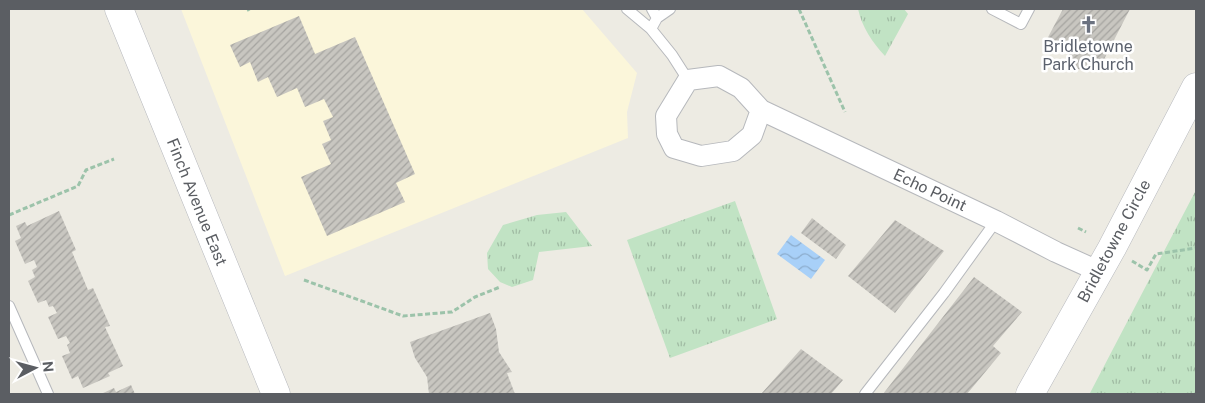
<svg xmlns="http://www.w3.org/2000/svg" width="1205" height="403" font-family="'Public Sans',sans-serif">
	<defs>
		<pattern id="grass-tufts" width="24" height="20" patternUnits="userSpaceOnUse" patternTransform="scale(1.25)"><rect width="24" height="20" fill="#c1e3c4"/><path d="M3 7l-1-3M5 7V3M7 7l1-3M15 17l-1-3M17 17v-4M19 17l1-3" fill="none" stroke="#a0bba3"/></pattern>
		<pattern id="water-waves" width="16" height="10" patternUnits="userSpaceOnUse" patternTransform="scale(1.25)"><rect width="16" height="10" fill="#a8d0f8"/><path d="M0 5q4-4 8 0t8 0" fill="none" stroke="#8caccc"/></pattern>
		<pattern id="building-hatch" width="6" height="6" patternUnits="userSpaceOnUse" patternTransform="scale(1.25)"><rect width="6" height="6" fill="#c8c6c0"/><path d="M-1 1l2-2M0 6l6-6M5 7l2-2" fill="none" stroke="#a5a4a0"/></pattern>
	</defs>
	<rect width="100%" height="100%" fill="#edebe3"/>
	<path fill="#fbf6da" d="M181 9H582L637 73 627 112 628 138 285 276Z"/>
	<path fill="url(#grass-tufts)" d="M858 9H904L908 14 885 56C872 42 862 27 858 9Z
		M1196 190V394H1091L1090 393Z
		M735 201 777 319 670 358 627 240Z
		M566 212 592 246 539 252 533 280 512 287 500 282 488 269 487 253 503 225 537 215Z"/>
	<path fill="url(#water-waves)" d="M791 235 825 260 811 279 777 254Z"/>
	<path fill="url(#building-hatch)" d="M1063 9H1130L1098 71 1068 68 1069 53 1046 41Z
		M299 16 315 54 355 37 415 174 396 183 405 202 327 236 301 177 331 164 322 144 331 140 323 121 333 117 324 99 305 107 297 88 277 97 268 77 258 82 250 62 240 67 230 45Z
		M59 211 76 250 72 252 88 290 93 288 110 326 105 327 123 366 108 373 110 376 83 388 78 376 72 379 62 356 70 353 67 345 70 343 66 336 58 339 48 317 57 313 53 306 49 307 46 300 38 303 28 281 35 277 32 270 37 267 34 260 25 264 15 241 21 238 16 226 25 222 27 226Z
		M812 218 846 245 836 259 801 233Z
		M895 220 944 251 895 313 848 276Z
		M974 277 1022 312 993 346 1001 353 967 394H883Z
		M490 313 496 329 499 352 512 372 507 373 515 394H429L427 377 415 358 410 342Z
		M801 349 843 380 831 394H761Z
		M131 385 135 394H101L114 388 116 392Z"/>
	<g fill="none" stroke-linecap="round" stroke-linejoin="round">
		<defs>
			<path id="lane" d="M627 9 651 29
				M652 9 657 18 651 29 672 55 688 80
				M992 9 1021 24 1029 9
				M657 18 670 9
				M9 306 48 394
				M865 394 944 293 996 221"/>
			<path id="street" d="M761 110 752 135 733 151 701 156 674 148 667 134 666 116 688 80 719 76 741 88 761 110 996 221 1056 252 1098 271"/>
			<path id="secondary" d="M119 9 276 394
				M1030 394 1112 248 1196 87"/>
		</defs>
		<use href="#lane" stroke="#b6b8bc" stroke-width="12"/>
		<use href="#street" stroke="#b6b8bc" stroke-width="22"/>
		<use href="#secondary" stroke="#b7b9be" stroke-width="29"/>
		<path stroke="#9cc3aa" stroke-width="3" stroke-dasharray="5 2.5" stroke-linecap="butt" d="M248 9 249 11
			M799 9 845 112
			M9 215 78 186 86 170 114 159
			M1078 228 1086 232
			M1132 261 1147 270 1156 254 1196 248
			M304 280 403 316 452 312 475 297 500 287"/>
		<use href="#lane" stroke="#fff" stroke-width="10"/>
		<use href="#street" stroke="#fff" stroke-width="20"/>
		<use href="#secondary" stroke="#fff" stroke-width="28"/>
	</g>
	<defs>
		<symbol id="church-bare" viewBox="-9 -9 18 18"><path d="M-1.2-6h2.4v3.5h3.3v2.4h-3.3V6h-2.4V-.1h-3.3v-2.4h3.3Z" fill="#6b7280" stroke="#fff" stroke-width="2.5" paint-order="stroke"/></symbol>
	</defs>
	<g fill-rule="evenodd">
		<use href="#church-bare" x="1076" y="12" width="25" height="25"/>
	</g>
	<g text-anchor="middle" dominant-baseline="central" stroke-width="5" stroke-linejoin="round" paint-order="stroke">
		<g font-size="16" fill="#5b616d" stroke="#fff">
			<text x="1088" y="46">Bridletowne<tspan x="1088" dy="18">Park Church</tspan></text>
		</g>
		<g font-size="16" fill="#5b5e63" stroke="#fff">
			<text transform="translate(930 190) rotate(25)">Echo Point</text>
			<text transform="translate(197 202) rotate(68)">Finch Avenue East</text>
			<text transform="translate(1114 241) rotate(-62)">Bridletowne Circle</text>
		</g>
	</g>
	<rect width="1205" height="403" fill="none" stroke="#5b5e63" stroke-width="20"/>
	<g transform="translate(35 368) rotate(84)" stroke="#ffffff" stroke-width="4" paint-order="stroke">
	<path d="M0-4L9 19L0 12L-9 19Z" fill="#5b5e63"/>
	<text y="-8" font-size="14" font-weight="bold" text-anchor="middle" fill="#5b5e63">N</text>
	</g>
</svg>
